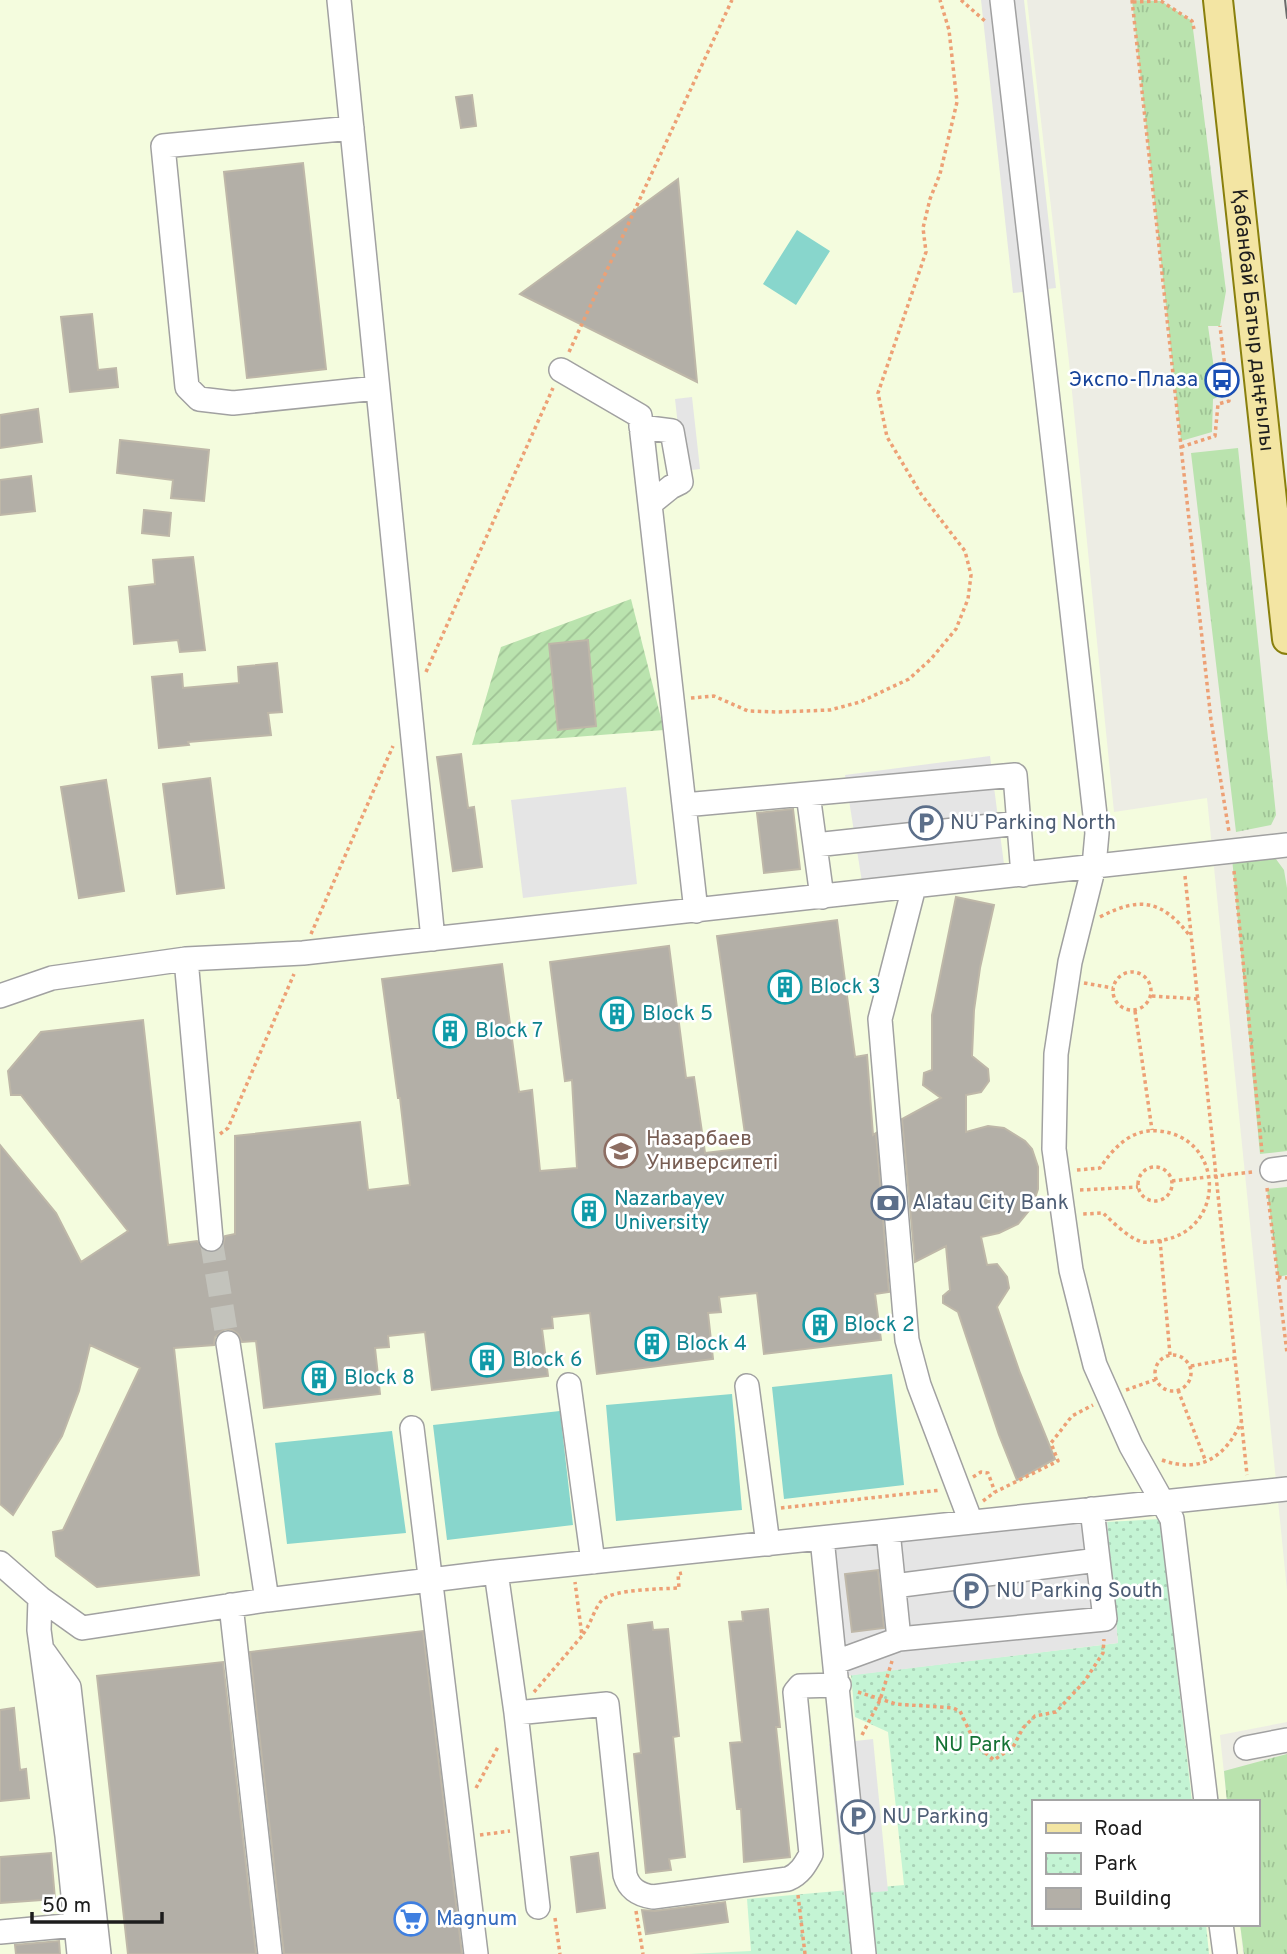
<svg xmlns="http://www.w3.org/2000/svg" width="1287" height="1954" font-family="Overpass,sans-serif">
	<defs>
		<pattern id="grass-tufts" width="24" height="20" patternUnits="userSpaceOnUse" patternTransform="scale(1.75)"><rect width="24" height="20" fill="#bae3ae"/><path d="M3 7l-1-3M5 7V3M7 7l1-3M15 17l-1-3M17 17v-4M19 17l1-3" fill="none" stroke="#9fc295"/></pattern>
		<pattern id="park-dots" width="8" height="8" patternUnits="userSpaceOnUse" patternTransform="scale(1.75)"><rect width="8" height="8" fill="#c4f4d4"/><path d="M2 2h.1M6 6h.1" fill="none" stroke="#a8d1b6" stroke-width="1.8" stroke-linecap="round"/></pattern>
		<pattern id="garden-furrows" width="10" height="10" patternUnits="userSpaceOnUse" patternTransform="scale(1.75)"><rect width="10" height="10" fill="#bae3ae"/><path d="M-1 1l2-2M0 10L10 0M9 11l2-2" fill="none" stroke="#9fc295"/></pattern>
	</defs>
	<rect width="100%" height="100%" fill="#edede4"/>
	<path fill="#f4fcde" d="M0 0H1027L1069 362 1114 812 1207 798 1287 1590V1722L1220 1735 1227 1802H1033V1924H1240L1243 1954H0Z"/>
	<path fill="url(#grass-tufts)" d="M1132 0 1161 1 1192 21 1226 291 1220 326H1208L1218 397 1213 399 1212 432 1181 441Z
		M1238 448 1276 815 1271 825 1236 832 1191 453Z
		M1273 855 1284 870 1287 888V1151L1260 1154 1232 858Z
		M1287 1187V1275L1278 1277 1267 1189Z
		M1287 1754V1954H1244L1240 1924H1257V1802H1227L1224 1771Z"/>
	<path fill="url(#park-dots)" d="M1160 1519 1192 1802H1033V1924H1206L1209 1954H689L751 1951 747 1899 904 1885 888 1732 855 1717 851 1675 1118 1643 1107 1522Z"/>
	<path fill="url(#garden-furrows)" d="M631 599 664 730 472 745 501 647Z"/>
	<path fill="#88d6cc" d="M797 230 830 251 796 305 763 284Z
		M892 1374 904 1485 784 1499 772 1387Z
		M732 1394 742 1510 616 1521 606 1405Z
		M560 1411 573 1525 447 1540 433 1425Z
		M392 1431 406 1533 287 1544 275 1443Z"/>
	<path fill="#e5e5e5" d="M981 0H1024L1056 288 1013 293Z
		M692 397 700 469 683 471 675 399Z
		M990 756 1005 872 862 882 845 775Z
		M626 787 637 884 523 898 511 800Z
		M1106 1508 1118 1643 838 1677 822 1538Z
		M873 1739 888 1891 844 1895 829 1744Z"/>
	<path fill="#b3afa7" stroke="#beb7a8" stroke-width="2" d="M472 95 476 126 461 128 456 97Z
		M303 163 326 369 247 378 224 172Z
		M678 179 697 382 520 294Z
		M92 314 98 370 116 368 118 387 70 392 61 317Z
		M38 409 42 442 0 448V415Z
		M120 440 209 450 204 501 171 498 173 480 117 473Z
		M31 476 35 511 0 515V480Z
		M144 510 171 513 169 536 142 533Z
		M193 557 205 650 180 652 178 640 134 644 129 587 155 584 153 560Z
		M588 640 596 726 558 730 549 644Z
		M277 663 282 712 268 713 271 735 188 742 189 745 159 748 152 677 182 674 183 688 239 683 238 667Z
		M461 754 468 808 474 807 482 867 453 871 437 757Z
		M210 778 224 888 177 894 163 784Z
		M106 780 124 891 79 898 61 787Z
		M793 809 800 869 764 873 757 813Z
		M956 897 994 905 980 968 974 1010 972 1056 988 1069 989 1081 981 1092 966 1095V1132L988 1126 1004 1128 1025 1141 1032 1149 1038 1167V1189L1032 1207 1018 1224 999 1233 981 1237 987 1265 997 1264 1007 1277 1009 1288 997 1307 1020 1373 1055 1459 1017 1480 999 1435 958 1312 943 1303V1296L950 1290 946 1246 915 1262 902 1119 941 1098 923 1085 924 1073 932 1070V1015Z
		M837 920 855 1057 867 1055 873 1135 876 1133 889 1292 875 1294 881 1340 764 1354 757 1293 719 1297 721 1312 708 1313 713 1359 597 1374 590 1313 552 1317 553 1328 542 1329 548 1376 432 1390 425 1332 388 1336 389 1347 375 1348 380 1394 264 1408 256 1341 242 1342 238 1334 232 1330 225 1329 215 1337 214 1345 174 1348 199 1575 97 1587 56 1556 53 1532 63 1530 140 1368 90 1345 79 1391 62 1436 13 1515 0 1504V1145L56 1213 81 1262 128 1231 21 1095H11L8 1071 41 1032 143 1020 168 1245 197 1241 205 1251 213 1253 223 1245 225 1236 235 1234V1136L360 1122 368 1190 410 1185 400 1098H398L382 979 502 964 519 1092 532 1090 540 1171 577 1168 572 1080 565 1081 550 962 669 946 686 1078 694 1077 705 1153 747 1148 717 936Z
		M878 1570 884 1628 852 1632 845 1574Z
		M768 1609 780 1727H776L790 1857 744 1862 741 1809H737L730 1743 742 1742 729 1622 743 1621 742 1612Z
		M652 1622 653 1630 668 1629 679 1736 673 1737 685 1857 669 1859 671 1870 646 1873 634 1754 641 1753 628 1625Z
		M423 1631 462 1954H284L250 1652Z
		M223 1662 256 1954H128L97 1676Z
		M14 1708 20 1770 26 1769 29 1798 0 1801V1710Z
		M51 1853 55 1899 0 1903V1857Z
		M598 1853 605 1908 577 1912 571 1857Z
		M725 1902 728 1922 646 1934 642 1910 655 1911Z
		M59 1941 60 1954H16L15 1945Z"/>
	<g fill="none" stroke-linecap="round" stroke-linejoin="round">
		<path stroke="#c3c3bc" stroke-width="23" stroke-dasharray="23 11" stroke-linecap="butt" d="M211 1239 228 1343"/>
		<defs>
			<path id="minor" d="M339 0 433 939
				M1002 0C1033 278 1067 555 1097 833L1094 866 1070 962 1056 1054 1054 1149 1071 1270 1095 1365 1131 1446 1172 1519 1206 1802
				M352 128 163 146 187 387 199 399 233 403 377 388
				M561 370 640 416 696 911
				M641 427 672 431 681 482 671 487 650 504
				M808 794 822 897
				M684 805 1015 775 1023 875
				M815 845 1019 823
				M914 887 880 1019 907 1340 919 1385 971 1522
				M0 996 52 978 186 959
				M1272 1170 1287 1168
				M211 1239 186 959 303 953 1287 845
				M228 1343 267 1600 496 1572 1287 1489
				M569 1385 593 1562
				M747 1386 768 1544
				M412 1428 476 1954
				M888 1531 899 1639 1105 1619 1092 1509
				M822 1538 864 1954
				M0 1563 40 1598 82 1628 267 1600
				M496 1572 516 1713 538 1907
				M894 1586 1098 1560
				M40 1598 39 1630 67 1836 79 1954
				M231 1605 270 1954
				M44 1652 69 1687 99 1954
				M836 1662 899 1639
				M516 1713 607 1704 625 1875C629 1889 639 1895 653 1897L788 1879C800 1874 805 1865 811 1854L795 1692 800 1686 839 1685
				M1246 1748 1287 1740
				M1221 1924 1225 1954
				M0 1932 76 1925"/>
			<g id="major">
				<path id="s1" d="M1218 0 1287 639"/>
			</g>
		</defs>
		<use href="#minor" stroke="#a1a1a1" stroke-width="26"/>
		<use href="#major" stroke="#89800d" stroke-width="32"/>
		<path stroke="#eda075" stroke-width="3.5" stroke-dasharray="3.5 3.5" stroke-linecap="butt" d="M961 0 986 22
			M1132 0 1211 720 1229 832
			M1133 2 1161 1 1192 21 1194 29
			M569 352 732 0
			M1181 447 1215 436 1218 404 1229 401 1220 326
			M426 672 553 388
			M691 698 714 696 748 711 778 712 830 710 860 702 909 679 931 659 956 629 968 599 971 575 965 551 921 494 887 437 878 393 926 252 923 228 930 199 940 174 957 102 949 30 940 0
			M1234 871 1262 1152
			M1185 876 1247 1475
			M1100 917C1140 896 1162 900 1190 936
			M311 934 393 746
			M1113 991a19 19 0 1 1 38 0a19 19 0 1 1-38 0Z
			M1084 983 1113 988
			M1152 996 1198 999
			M1135 1011 1152 1130
			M220 1134 228 1128 294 974
			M1138 1184a17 17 0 1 1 34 0a17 17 0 1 1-34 0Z
			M1077 1170 1100 1168C1114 1147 1132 1128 1159 1131 1224 1137 1227 1229 1163 1240 1157 1241 1148 1243 1142 1242 1127 1237 1114 1223 1103 1213L1083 1214
			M1172 1181 1252 1172
			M1267 1188 1287 1353
			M1080 1190 1138 1187
			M1160 1240 1170 1355
			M1278 1277 1287 1278
			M1155 1373a18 18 0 1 1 36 0a18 18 0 1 1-36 0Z
			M1191 1366 1235 1358
			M1126 1390 1157 1379
			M1178 1390 1206 1462
			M1162 1460C1200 1474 1226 1457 1241 1422
			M973 1477 981 1472 988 1473 995 1492
			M983 1501 995 1492 1058 1461 1051 1443 1072 1416 1093 1405
			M781 1508 941 1490
			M583 1634C591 1624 594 1609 602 1600 614 1589 662 1589 679 1588L678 1574 682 1573
			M534 1692 582 1636 575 1582
			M858 1692 896 1704 953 1708 960 1711 976 1745 994 1760 1013 1747 1023 1728 1035 1716 1056 1712 1084 1682 1103 1653 1104 1639
			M862 1735 880 1700 892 1661
			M476 1788 499 1745
			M480 1835 510 1831
			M798 1895 805 1954
			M636 1911 643 1954
			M555 1918 560 1954"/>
		<use href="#minor" stroke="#fff" stroke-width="23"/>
		<use href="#major" stroke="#f3e5a3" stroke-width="28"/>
		<path stroke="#6b6b6b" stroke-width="2" d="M1285 0 1287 18"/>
	</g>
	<defs>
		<symbol id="bus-ring" viewBox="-11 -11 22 22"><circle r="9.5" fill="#fff" stroke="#1a4fb4" stroke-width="1.5"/><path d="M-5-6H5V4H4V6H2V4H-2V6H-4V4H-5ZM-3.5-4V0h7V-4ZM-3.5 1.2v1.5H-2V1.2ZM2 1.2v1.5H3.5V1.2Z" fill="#1a4fb4"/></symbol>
		<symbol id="parking-ring" viewBox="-11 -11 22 22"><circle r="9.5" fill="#fff" stroke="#5c6f8a" stroke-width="1.5"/><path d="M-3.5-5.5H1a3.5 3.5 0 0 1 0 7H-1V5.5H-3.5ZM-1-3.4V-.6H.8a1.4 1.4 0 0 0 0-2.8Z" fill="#5c6f8a"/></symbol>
		<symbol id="building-ring" viewBox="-11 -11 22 22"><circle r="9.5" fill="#fff" stroke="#0f9aa8" stroke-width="1.5"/><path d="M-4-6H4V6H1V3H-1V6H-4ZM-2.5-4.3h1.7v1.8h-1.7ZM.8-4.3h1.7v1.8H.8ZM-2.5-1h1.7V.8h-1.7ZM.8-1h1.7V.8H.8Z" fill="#0f9aa8"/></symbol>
		<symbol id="university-ring" viewBox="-11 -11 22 22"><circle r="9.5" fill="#fff" stroke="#8d6e63" stroke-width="1.5"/><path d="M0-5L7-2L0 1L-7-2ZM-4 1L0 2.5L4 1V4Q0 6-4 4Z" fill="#8d6e63"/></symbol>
		<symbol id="bank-ring" viewBox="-11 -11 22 22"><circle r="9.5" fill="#fff" stroke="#5c6f8a" stroke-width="1.5"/><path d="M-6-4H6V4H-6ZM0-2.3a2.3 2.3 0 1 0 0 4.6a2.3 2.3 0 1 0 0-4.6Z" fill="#5c6f8a"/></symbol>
		<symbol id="supermarket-ring" viewBox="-11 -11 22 22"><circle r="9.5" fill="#fff" stroke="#3f7fe0" stroke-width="1.5"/><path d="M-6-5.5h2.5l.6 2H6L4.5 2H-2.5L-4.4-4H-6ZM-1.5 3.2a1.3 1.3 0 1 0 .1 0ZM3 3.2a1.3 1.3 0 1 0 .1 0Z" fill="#3f7fe0"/></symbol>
	</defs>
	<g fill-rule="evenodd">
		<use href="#bus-ring" x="1203" y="361" width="38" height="38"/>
		<use href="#parking-ring" x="907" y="804" width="38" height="38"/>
		<use href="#building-ring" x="766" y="968" width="38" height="38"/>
		<use href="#building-ring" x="598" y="995" width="38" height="38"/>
		<use href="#building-ring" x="431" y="1012" width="38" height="38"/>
		<use href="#university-ring" x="602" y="1132" width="38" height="38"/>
		<use href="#bank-ring" x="869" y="1184" width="38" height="38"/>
		<use href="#building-ring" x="570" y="1192" width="38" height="38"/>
		<use href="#building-ring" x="801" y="1306" width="38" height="38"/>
		<use href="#building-ring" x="633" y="1325" width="38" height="38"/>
		<use href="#building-ring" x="468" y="1341" width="38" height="38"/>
		<use href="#building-ring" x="300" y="1359" width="38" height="38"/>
		<use href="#parking-ring" x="952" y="1572" width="38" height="38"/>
		<use href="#parking-ring" x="839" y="1798" width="38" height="38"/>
		<use href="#supermarket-ring" x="392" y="1900" width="38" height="38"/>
	</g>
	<g text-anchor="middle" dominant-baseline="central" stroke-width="5" stroke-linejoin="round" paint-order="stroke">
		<g font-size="21" fill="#1d1d1d" stroke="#fff">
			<text stroke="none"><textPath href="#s1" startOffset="322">Қабанбай Батыр даңғылы</textPath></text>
		</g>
		<g font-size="21" fill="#164399" stroke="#fff" text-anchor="end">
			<text x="1198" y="380">Экспо-Плаза</text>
		</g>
		<g font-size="21" fill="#4e5e75" stroke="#fff" text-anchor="start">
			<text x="950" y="823">NU Parking North</text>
			<text x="912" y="1203">Alatau City Bank</text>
			<text x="996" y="1591">NU Parking South</text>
			<text x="882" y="1817">NU Parking</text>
		</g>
		<g font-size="21" fill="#0d838f" stroke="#fff" text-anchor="start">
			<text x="810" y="987">Block 3</text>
			<text x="642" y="1014">Block 5</text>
			<text x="475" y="1031">Block 7</text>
			<text x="614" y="1199">Nazarbayev<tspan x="614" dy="24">University</tspan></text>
			<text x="844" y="1325">Block 2</text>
			<text x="676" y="1344">Block 4</text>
			<text x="512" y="1360">Block 6</text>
			<text x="344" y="1378">Block 8</text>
		</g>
		<g font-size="21" fill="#785e54" stroke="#fff" text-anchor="start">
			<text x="646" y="1139">Назарбаев<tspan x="646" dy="24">Университеті</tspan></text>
		</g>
		<g font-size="21" fill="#157234" stroke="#fff">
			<text x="973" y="1745">NU Park</text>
		</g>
		<g font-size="21" fill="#366cbe" stroke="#fff" text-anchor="start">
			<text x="436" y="1919">Magnum</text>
		</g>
	</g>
	<rect x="1032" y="1800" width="228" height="126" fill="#ffffff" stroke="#a5a5a5" stroke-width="2"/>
	<rect x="1046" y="1823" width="35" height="10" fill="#f3e5a3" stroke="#a5a5a5" stroke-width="2"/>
	<text x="1094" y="1835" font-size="21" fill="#1d1d1d">Road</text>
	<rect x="1046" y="1853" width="35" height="21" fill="url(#park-dots)" stroke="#a5a5a5" stroke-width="2"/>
	<text x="1094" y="1870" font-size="21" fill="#1d1d1d">Park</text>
	<rect x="1046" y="1888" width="35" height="21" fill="#b3afa7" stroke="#a5a5a5" stroke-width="2"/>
	<text x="1094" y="1905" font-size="21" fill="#1d1d1d">Building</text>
	<path d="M32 1912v10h130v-10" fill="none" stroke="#1d1d1d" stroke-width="3.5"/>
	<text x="42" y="1912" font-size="21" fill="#1d1d1d" stroke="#ffffff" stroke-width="5" paint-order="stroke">50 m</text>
</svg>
